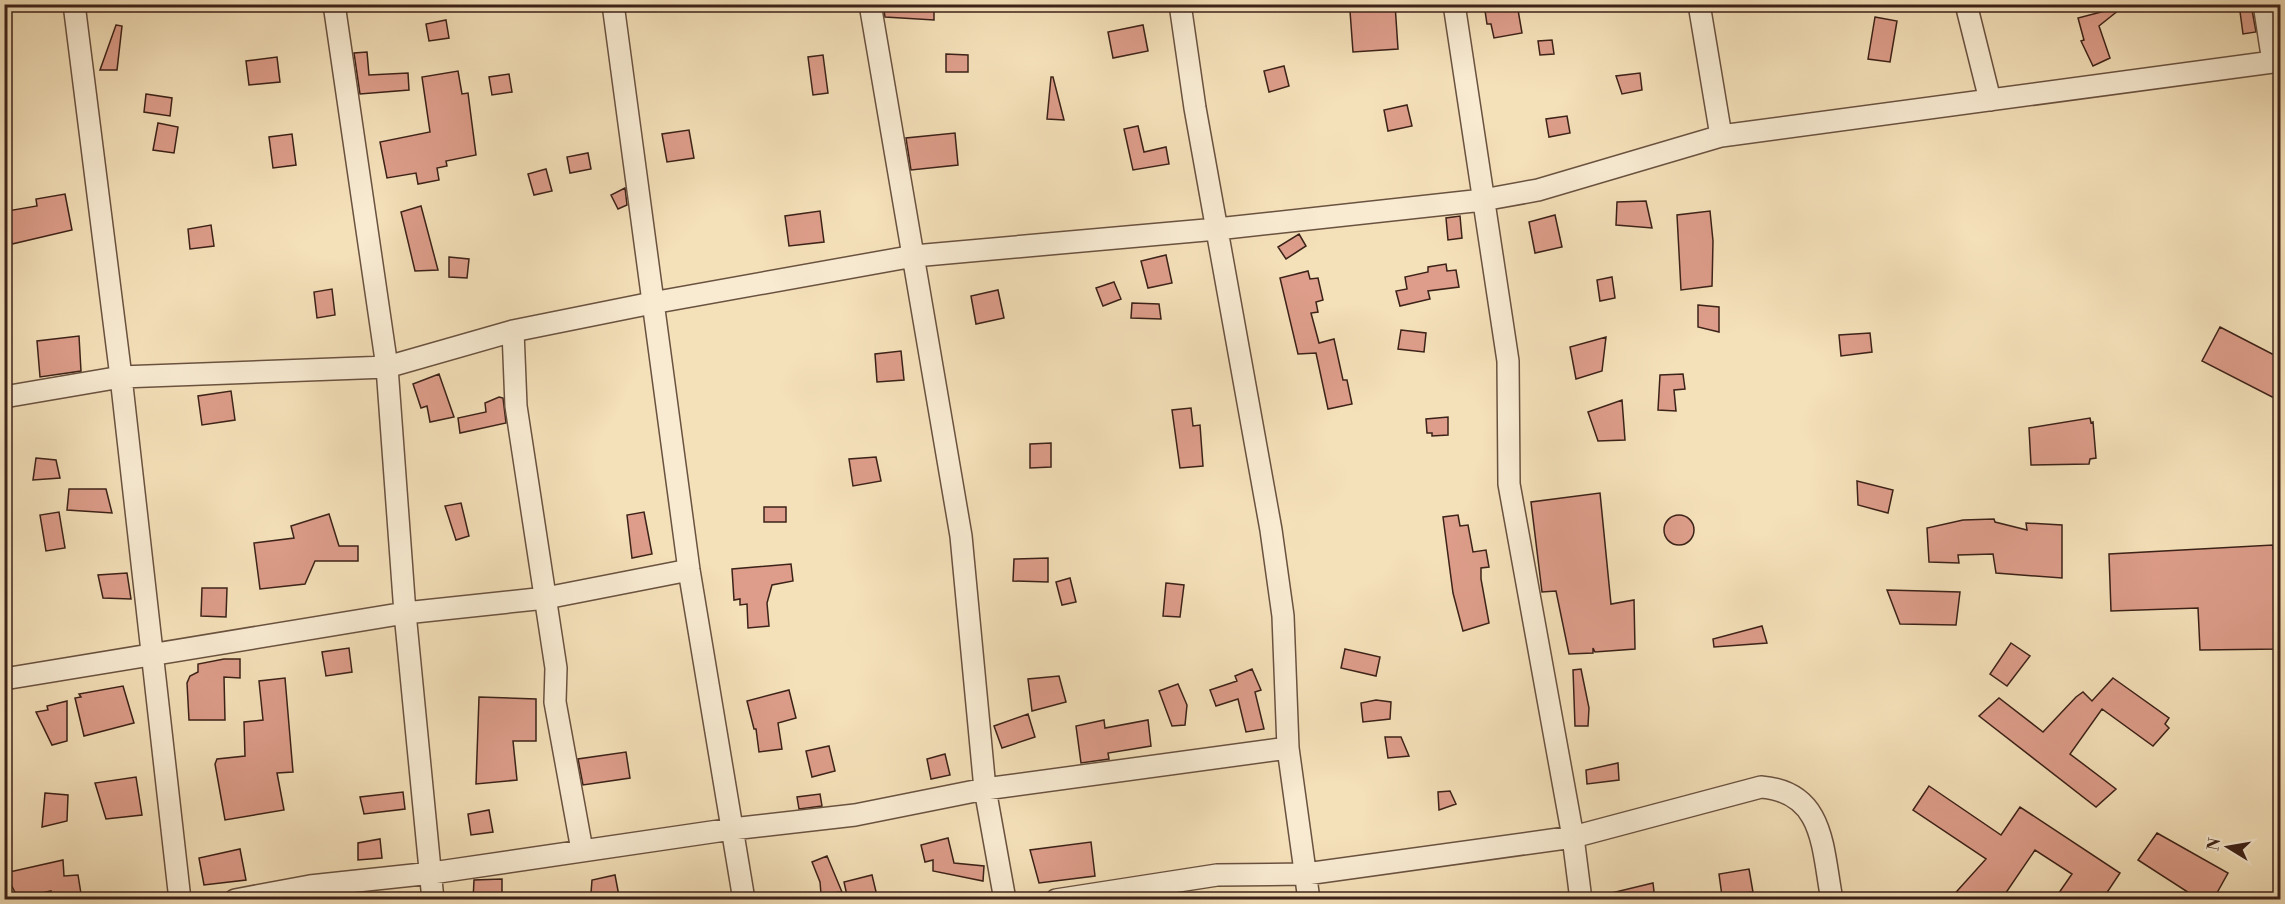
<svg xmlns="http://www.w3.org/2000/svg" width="2285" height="904" font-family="'Libre Bodoni',serif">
	<rect width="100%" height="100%" fill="#f4e0b9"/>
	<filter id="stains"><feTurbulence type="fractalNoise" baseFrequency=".00333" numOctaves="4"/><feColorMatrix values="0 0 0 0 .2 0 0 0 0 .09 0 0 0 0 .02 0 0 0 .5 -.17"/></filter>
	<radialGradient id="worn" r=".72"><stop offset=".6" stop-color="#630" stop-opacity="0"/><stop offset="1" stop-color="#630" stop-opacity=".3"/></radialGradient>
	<path fill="#dd9d8a" stroke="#3c2218" stroke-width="1.5" d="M883 4H934V20L885 17Z
		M1373 4H1395L1398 49 1353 52 1350 11 1374 9Z
		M1484 4H1517L1522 33 1494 38 1491 24H1487Z
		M2239 4H2251L2256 32 2243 34Z
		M2124 6 2099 26 2110 58 2093 66 2081 41 2084 40 2078 18Z
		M1875 17 1897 21 1890 62 1868 59Z
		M446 20 449 38 429 41 426 24Z
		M116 25 122 26 117 70H100Z
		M1143 25 1148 51 1113 58 1108 32Z
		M1552 40 1554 54 1540 55 1538 41Z
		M367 52 369 75 408 73 409 90 360 94 354 53Z
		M946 54 968 55V72H946Z
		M823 55 828 93 813 95 808 57Z
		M277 57 280 82 249 85 246 61Z
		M1284 66 1289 86 1269 92 1264 71Z
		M458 71 462 94 468 93 476 155 446 161 447 166 437 168 439 180 418 184 416 173 387 178 380 142 430 132 422 77Z
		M1640 73 1642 90 1622 94 1616 76Z
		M509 74 512 92 492 95 489 77Z
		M1051 77H1053L1064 120 1047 119Z
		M146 94 172 98 170 116 144 112Z
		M1407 105 1412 126 1388 131 1384 110Z
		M1567 116 1570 133 1549 137 1546 119Z
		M158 123 178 127 174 153 153 150Z
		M1138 126 1144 152 1166 147 1169 164 1133 170 1124 129Z
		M689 130 694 158 667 162 662 134Z
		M955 133 958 165 911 170 906 138Z
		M292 134 296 165 273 168 269 137Z
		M588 153 591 169 570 173 567 157Z
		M546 169 552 191 534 195 528 174Z
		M625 188 627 205 618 209 611 195Z
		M65 194 72 230 12 244 7 211 37 206 36 199Z
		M1646 201 1652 228 1616 225 1617 202Z
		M421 206 438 270 415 271 401 212Z
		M820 211 824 242 789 246 785 216Z
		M1710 211 1713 241 1712 286 1681 290 1677 215Z
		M1555 215 1562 247 1535 253 1529 222Z
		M1460 216 1462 238 1448 240 1446 218Z
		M211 225 214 246 190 249 188 229Z
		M1299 234 1306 246 1286 259 1278 247Z
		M1166 255 1172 283 1148 288 1141 261Z
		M449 257 469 259 467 278 449 277Z
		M1446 264 1447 271 1456 270 1459 287 1428 291 1430 299 1400 306 1396 291 1407 289 1405 277 1428 272V267Z
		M1308 271 1310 279 1318 278 1323 300 1316 302 1318 312 1311 313 1319 343 1334 339 1343 380H1347L1352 404 1328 409 1316 353 1298 354 1280 278Z
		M1612 277 1615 298 1600 301 1597 280Z
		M1114 282 1121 299 1103 306 1096 288Z
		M332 289 335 315 317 318 314 292Z
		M998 290 1004 318 976 324 971 296Z
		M1132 303 1159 304 1161 319 1131 318Z
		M1698 305 1719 307V332L1698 327Z
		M2220 327 2280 358V401L2202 361Z
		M1401 330 1426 333 1424 352 1398 349Z
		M1870 333 1872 352 1841 356 1839 335Z
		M79 336 81 371 40 377 37 341Z
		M1606 337 1602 371 1576 379 1570 347Z
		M901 351 904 380 877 382 875 354Z
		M439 374 454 417 430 422 427 406 421 408 413 384Z
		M1683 374 1685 389 1674 390 1676 411 1658 410 1660 375Z
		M231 391 235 420 202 425 198 396Z
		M499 397 503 398 506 423 460 433 458 418 486 412 485 403Z
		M1622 400 1625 440 1598 441 1588 412Z
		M1191 408 1193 426 1200 425 1203 466 1180 468 1172 410Z
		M1448 417V435L1432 436V433H1427L1426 419Z
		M2090 418 2091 423 2093 422 2096 458 2090 459 2089 464 2031 465 2029 428Z
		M1051 443V467L1030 468V444Z
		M876 457 881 481 853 486 849 459Z
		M36 458 56 460 60 478 33 480Z
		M1857 481 1893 490 1888 513 1858 505Z
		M69 489H106L112 513 67 510Z
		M1600 493 1611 604 1634 600 1635 649 1595 652 1593 648V653L1569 654 1556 591 1542 592 1531 502Z
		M461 503 469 536 456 540 445 506Z
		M764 507H786V522H764Z
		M59 512 65 548 46 551 40 515Z
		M644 512 652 554 632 558 627 515Z
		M329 514 339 546H358V561H315L305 584 260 589 254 543 294 538 291 526Z
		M1458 515 1460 526 1468 525 1473 552 1486 550 1489 567 1481 568V579L1489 623 1463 631 1453 593 1443 517Z
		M1664 530a15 15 0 1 1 30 0a15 15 0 1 1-30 0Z
		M1994 519 1995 522 2027 530 2026 523 2062 525V578L1996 573 1993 554 1958 555 1959 563 1929 562 1927 528 1963 520Z
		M2273 545V549H2276V605L2280 606V649L2200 650 2198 608 2111 611 2109 554Z
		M1048 558V582L1013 581 1014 559Z
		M791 564 793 581 772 585 767 603 769 626 748 628 747 604 740 605V599L734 600 732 569Z
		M127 573 131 599 103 598 98 575Z
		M1070 578 1076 602 1062 605 1056 582Z
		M1166 583 1184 585 1180 617 1163 616Z
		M202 588H227L226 617 201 616Z
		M1887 590 1960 592 1956 625 1900 624Z
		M1762 626 1767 643 1714 647 1713 639Z
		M2011 643 2030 656 2007 686 1990 674Z
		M349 648 352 672 326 676 322 652Z
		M1345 649 1380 657 1376 676 1341 668Z
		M224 659H240V678L224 677 225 720H189L187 683 190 676 198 672V664Z
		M1252 669 1261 690 1255 692 1264 729 1246 732 1238 699 1216 706 1210 690 1237 681 1235 676Z
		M1581 669 1589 708 1588 726H1575L1573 670Z
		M1059 676 1066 702 1032 711 1028 679Z
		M285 678 293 772 277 773 284 810 225 820 215 764 217 759 245 756 244 722 263 720 259 681Z
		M2113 678 2169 718 2165 724 2169 728 2153 746 2102 709 2070 754 2116 789 2096 807 1979 716 1999 698 2043 732 2076 697 2083 692 2092 701Z
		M1178 684 1187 705 1185 725 1172 726 1159 691Z
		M123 686 134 723 84 736 75 698 81 697 79 694Z
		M789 690 796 718 778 723 782 749 759 752 756 729H754L747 701Z
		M479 697 536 699V741H513L517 780 476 784Z
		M1376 700 1391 702 1390 719 1363 722 1361 703Z
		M67 701V741L52 745 36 712 48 710 47 706Z
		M1028 714 1035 737 1002 748 994 726Z
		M1104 720 1105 728 1148 720 1151 746 1108 753 1109 759 1081 763 1076 726Z
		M1385 737H1401L1409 756 1388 758Z
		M829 746 835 771 812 777 806 751Z
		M626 752 630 778 583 785 578 759Z
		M945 754 950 775 931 779 927 759Z
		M1618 763 1619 780 1587 784 1586 770Z
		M136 777 142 815 106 819 95 783Z
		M1929 786 2001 835 2020 807 2120 873 2102 900H2054L2072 874 2035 850 2001 900H1949L1986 859 1913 810Z
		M1450 791 1456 804 1439 810 1438 792Z
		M403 792 405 809 364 814 360 797Z
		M45 793 68 795 67 821 42 827Z
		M820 794 822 806 799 809 797 797Z
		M489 810 493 832 471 835 468 814Z
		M2157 833 2228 873 2213 900H2200L2138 860Z
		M948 838 954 863 984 866 983 881 933 871V860L925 862 921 845Z
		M380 839 382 858 358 860V843Z
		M1091 842 1095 876 1039 883 1030 850Z
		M240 849 246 880 204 885 199 858Z
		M827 856 842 892 821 894 820 882 812 862Z
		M63 860 64 876 78 875 82 900H52L51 891 18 898 5 873Z
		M1749 869 1753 892 1722 896 1719 874Z
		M615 875 619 896 591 893 592 880Z
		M872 875 878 900H848L844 882Z
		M502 879V900H473L474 880Z
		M1653 883 1655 900H1608L1607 894Z"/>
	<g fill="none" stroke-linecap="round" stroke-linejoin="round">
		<defs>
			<path id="minor" d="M74 4 121 377 180 900
				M334 4 387 367 405 613 433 900
				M613 4 689 570 744 900
				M870 4 961 536 985 789 1005 900
				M1180 4 1195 108 1271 530 1283 616 1288 748 1309 900
				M1454 4 1508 361 1509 484 1573 837 1581 900
				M1699 4 1721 136
				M1966 4 1990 100
				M2264 4 2273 62
				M513 331 516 406 556 668 555 702 582 850
				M4 397 121 377 387 367 513 331 652 303 914 256 1217 229 1483 200 1538 190 1721 136 2280 61
				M4 679 405 613 546 598 689 570
				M235 900 310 886 432 873 732 829 855 815 985 789 1288 748
				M1056 900 1217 875 1306 874 1573 837 1761 787C1825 792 1822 848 1832 900"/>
		</defs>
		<use href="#minor" stroke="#6a5240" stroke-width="24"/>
		<use href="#minor" stroke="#f8ebd2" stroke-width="21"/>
	</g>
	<rect width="2285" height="904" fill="none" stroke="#f4e0b9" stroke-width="24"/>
	<rect x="6" y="6" width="2273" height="892" fill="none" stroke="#3c2218" stroke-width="3"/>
	<rect x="12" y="12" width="2261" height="880" fill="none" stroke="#3c2218" stroke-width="1.5"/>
	<g transform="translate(2228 847) rotate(281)" stroke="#f8ebd2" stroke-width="4.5" paint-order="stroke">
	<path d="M0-4.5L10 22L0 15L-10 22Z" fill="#3c2218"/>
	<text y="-9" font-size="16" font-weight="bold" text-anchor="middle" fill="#3c2218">N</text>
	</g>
	<rect width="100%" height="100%" filter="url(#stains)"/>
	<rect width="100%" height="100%" fill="url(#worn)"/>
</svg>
